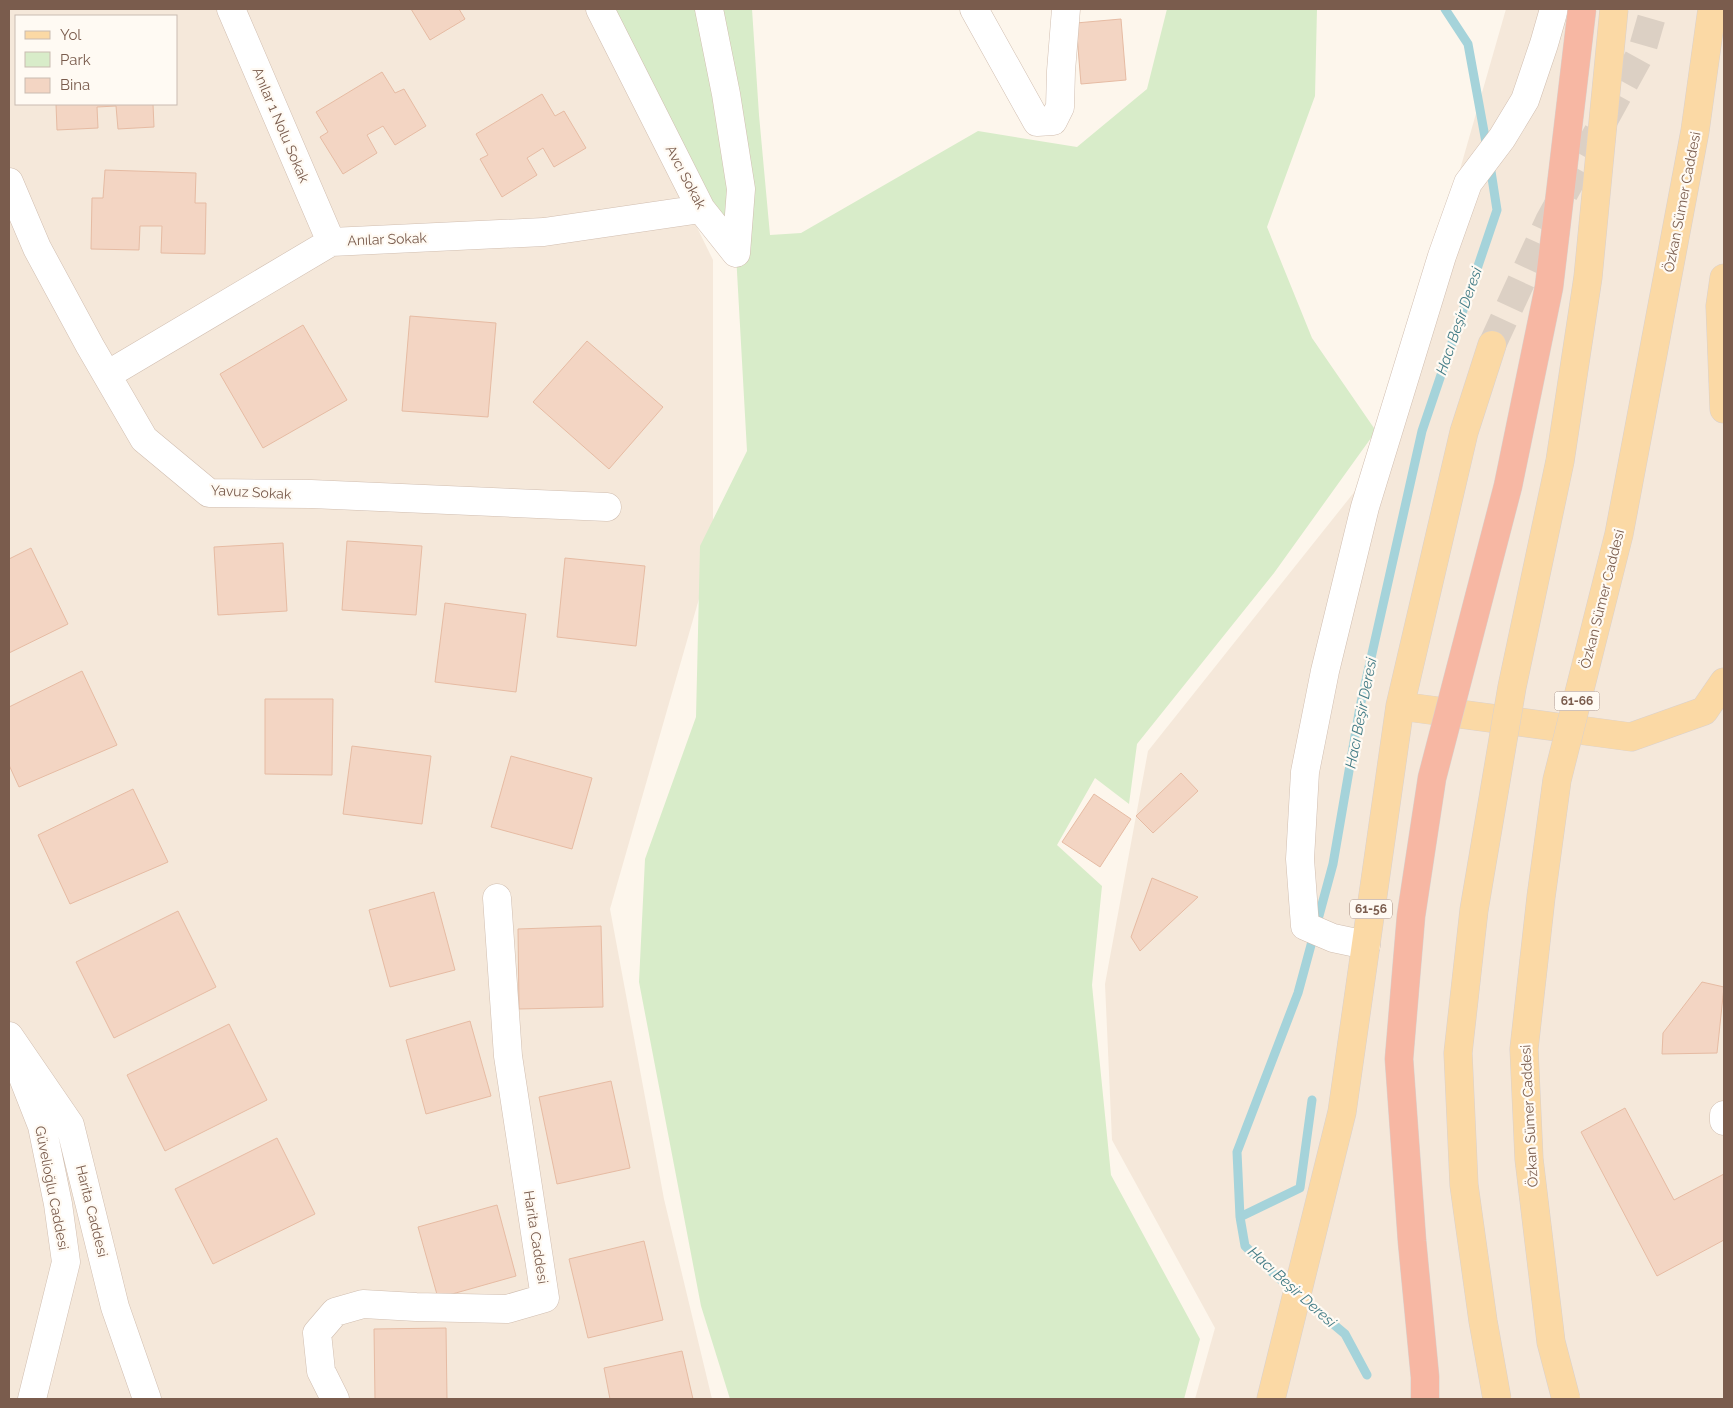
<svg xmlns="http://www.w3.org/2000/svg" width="1733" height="1408" font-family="Raleway,sans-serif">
	<rect width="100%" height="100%" fill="#fdf6ec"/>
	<path fill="#f5e8da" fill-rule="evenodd" d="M9 9H590L713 260V550L610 909 664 1199 712 1399H9ZM16 16H176V104H16Z
		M1506 9H1724V1399H1195L1215 1328 1112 1140 1105 984 1148 751 1375 466Z"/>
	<path fill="#d8ecc9" d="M600 9H752L759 115 770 235 801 233 978 131 1077 147 1147 89 1167 9H1317L1315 96 1267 227 1312 338 1376 431 1274 573 1137 744 1129 804 1095 778 1057 845 1102 886 1092 985 1111 1175 1200 1339 1184 1399H730L701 1306 639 982 645 859 696 717 700 546 747 451 736 254Z"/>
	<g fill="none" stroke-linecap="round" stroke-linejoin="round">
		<path stroke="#a5d3da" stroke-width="9" d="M1445 9 1468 44 1487 148
			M1240 1217 1300 1188 1312 1100
			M1367 1375 1345 1334 1274 1274 1245 1246 1240 1217 1237 1152 1298 993 1333 864 1360 707 1422 431 1497 210 1490 165"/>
	</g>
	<path fill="#f3d5c3" stroke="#e6bba3" d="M411 9H459L465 19 430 40Z
		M1121 19 1126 80 1081 84 1076 23Z
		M382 72 395 93 404 89 426 126 395 145 383 126 367 135 377 153 343 174 320 137 328 132 316 112Z
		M542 94 555 116 564 111 586 148 554 167 543 148 527 158 537 175 502 197 480 159 488 155 476 134Z
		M56 104H153L154 127 118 129 116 106 97 107 98 128 57 130Z
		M105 170 196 173 195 203H206L205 254 161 253 162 226H140L139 250 91 249 92 198H103Z
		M410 316 496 323 488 417 402 411Z
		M303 325 347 400 263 448 220 374Z
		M587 341 663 407 609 469 533 402Z
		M347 541 422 546 416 615 342 610Z
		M283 543 287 611 218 615 214 547Z
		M31 548 68 624 9 653V559Z
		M565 558 645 566 636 646 557 637Z
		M445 603 526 614 516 692 435 682Z
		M82 671 117 745 19 787 9 765V707Z
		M265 699H333L332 775 265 774Z
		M352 746 431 756 422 824 343 814Z
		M511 756 592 778 572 849 491 827Z
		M1181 773 1198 791 1153 833 1136 816Z
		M133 789 168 862 70 904 38 835Z
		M1094 794 1131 819 1100 867 1062 842Z
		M1152 878 1198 897 1140 951 1131 937Z
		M434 892 455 970 390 987 369 910Z
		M178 911 216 987 114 1038 76 962Z
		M601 926 603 1007 519 1009 518 929Z
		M1702 982 1724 987 1717 1053 1662 1054 1663 1033Z
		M470 1021 491 1096 426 1114 406 1040Z
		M229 1024 267 1100 165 1151 127 1075Z
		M611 1081 630 1168 557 1184 539 1097Z
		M1625 1108 1674 1200 1724 1174V1240L1657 1276 1581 1132Z
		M277 1138 315 1214 213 1264 175 1189Z
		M497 1205 516 1276 438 1298 418 1227Z
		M644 1241 663 1320 588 1338 569 1259Z
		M446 1328 447 1399H375L374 1329Z
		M682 1351 693 1399H610L604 1368Z"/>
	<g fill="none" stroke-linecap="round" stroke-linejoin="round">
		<path stroke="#dcd0c4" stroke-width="28" stroke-dasharray="28 14" stroke-linecap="butt" d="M1492 345 1549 221 1642 51 1654 9"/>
		<defs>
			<path id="minor" d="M231 9 331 242
				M600 9 701 209 736 253 741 189 726 94 709 9
				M974 9 1037 122 1053 121 1060 107 1061 71 1066 9
				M9 182 37 248 90 346 144 439 209 493 311 494 607 507
				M107 375 331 242 544 232 701 209
				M1366 945 1333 938 1305 926 1300 859 1305 772 1325 671 1365 507 1442 256 1468 183 1502 138 1525 100 1544 44 1554 9
				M9 1036 70 1125 115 1307 147 1399
				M20 1070 42 1126 58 1204 66 1262 32 1399
				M1724 1115V1121
				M335 1399 321 1371 317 1333 335 1312 363 1304 416 1307 507 1309 545 1298 508 1056 497 898"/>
			<path id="major" d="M1724 278 1720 306 1724 409
				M1400 706 1631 737 1704 711 1724 682
				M1271 1399 1342 1112 1400 706 1464 432 1492 345"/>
		</defs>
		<use href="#minor" stroke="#d1beb0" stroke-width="29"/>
		<use href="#major" stroke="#dad1cd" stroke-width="29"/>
		<use href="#minor" stroke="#fff" stroke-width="28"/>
		<use href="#major" stroke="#fbd9a5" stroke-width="28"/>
		<defs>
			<path id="major-bridge" d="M1497 1399 1483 1321 1464 1185 1458 1053 1474 910 1512 687 1560 461 1588 277 1614 9
				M1566 1399 1551 1342 1529 1159 1524 1049 1541 897 1557 780 1619 534 1695 131 1712 9"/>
			<path id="highway-bridge" d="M1425 1399V1377L1412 1241 1399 1059 1411 916 1432 778 1508 486 1549 287 1582 9"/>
		</defs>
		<use href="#major-bridge" stroke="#dad1cd" stroke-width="29" stroke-linecap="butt"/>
		<use href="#highway-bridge" stroke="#dad1cd" stroke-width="29" stroke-linecap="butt"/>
		<use href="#major-bridge" stroke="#fbd9a5" stroke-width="28"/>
		<use href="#highway-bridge" stroke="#f7b7a3" stroke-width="28"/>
	</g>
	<g text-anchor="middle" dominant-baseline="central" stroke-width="4.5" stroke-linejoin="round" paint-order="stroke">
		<g fill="#fffaf3" stroke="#a28b7f" stroke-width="1">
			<rect x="1554.5" y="691.5" width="45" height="19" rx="4"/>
			<rect x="1350" y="899.5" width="42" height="19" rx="4"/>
		</g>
		<g font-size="12" font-weight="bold" fill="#7a5c4d">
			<text x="1577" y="701">61-66</text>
			<text x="1371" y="909">61-56</text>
		</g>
		<g font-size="14" fill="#7a5c4d" stroke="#fffaf3">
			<text transform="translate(281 125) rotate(67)">Anılar 1 Nolu Sokak</text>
			<text transform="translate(686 177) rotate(62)">Avcı Sokak</text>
			<text transform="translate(1682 202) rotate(-79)">Özkan Sümer Caddesi</text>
			<text transform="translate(387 239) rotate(-2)">Anılar Sokak</text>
			<text transform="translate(251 492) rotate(3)">Yavuz Sokak</text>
			<text transform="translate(1602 599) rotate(-76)">Özkan Sümer Caddesi</text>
			<text transform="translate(1529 1116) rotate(-93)">Özkan Sümer Caddesi</text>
			<text transform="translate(52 1188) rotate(79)">Güvelioğlu Caddesi</text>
			<text transform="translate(92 1211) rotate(76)">Harita Caddesi</text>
			<text transform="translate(536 1237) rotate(81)">Harita Caddesi</text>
		</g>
		<g font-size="15" font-style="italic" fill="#437c86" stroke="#fffaf3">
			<text transform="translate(1459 321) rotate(-71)">Hacı Beşir Deresi</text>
			<text transform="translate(1361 713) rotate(-79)">Hacı Beşir Deresi</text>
			<text transform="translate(1292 1287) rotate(42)">Hacı Beşir Deresi</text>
		</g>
	</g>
	<rect width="1733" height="1408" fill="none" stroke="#7a5c4d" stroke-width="20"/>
	<rect x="15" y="15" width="162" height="90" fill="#fffaf3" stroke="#cabbb1"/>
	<rect x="25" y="31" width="25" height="8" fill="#fbd9a5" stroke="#cabbb1"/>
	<text x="60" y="40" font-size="15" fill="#7a5c4d">Yol</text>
	<rect x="25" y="52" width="25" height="15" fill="#d8ecc9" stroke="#cabbb1"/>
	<text x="60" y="65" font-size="15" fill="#7a5c4d">Park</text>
	<rect x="25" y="78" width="25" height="15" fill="#f3d5c3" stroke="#cabbb1"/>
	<text x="60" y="90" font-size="15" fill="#7a5c4d">Bina</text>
</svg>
